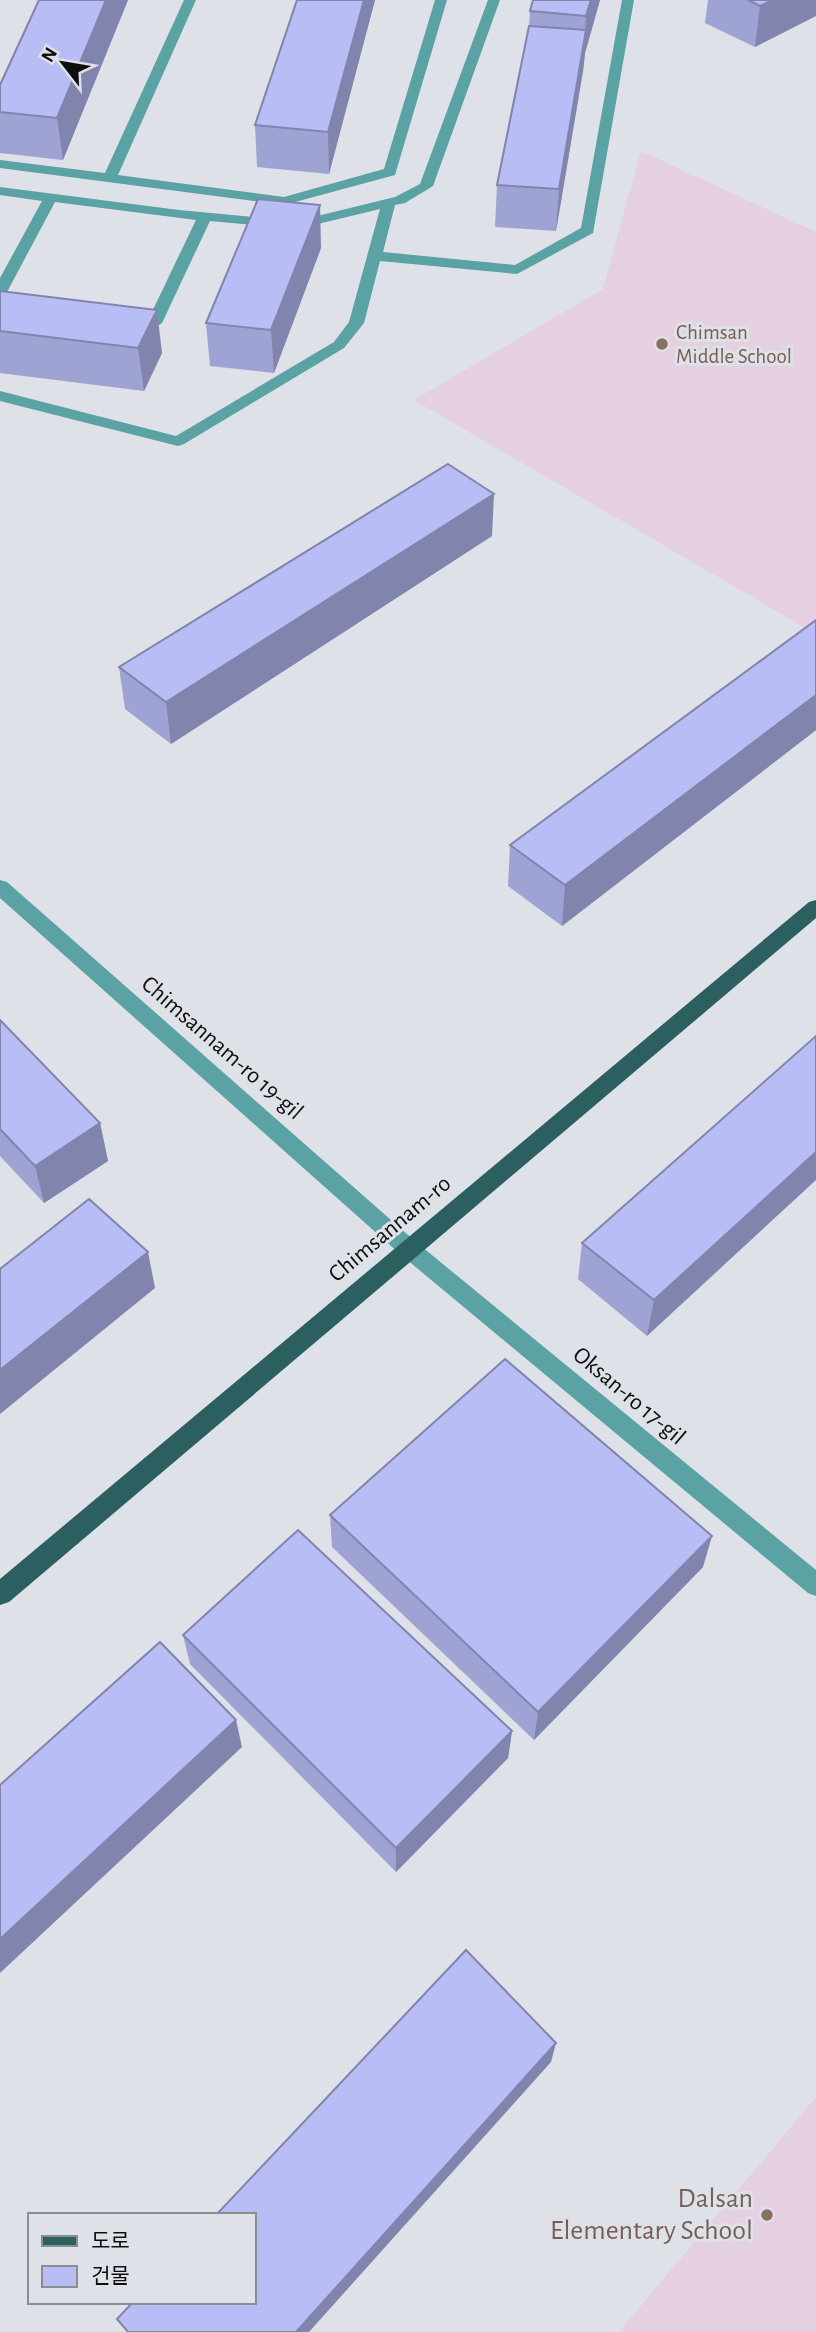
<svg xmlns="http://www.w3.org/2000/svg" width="816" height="2332" font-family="'Alegreya Sans','Noto Sans KR',sans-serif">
	<rect width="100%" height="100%" fill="#dee1e7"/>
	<path fill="#e4d0e0" d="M641 151 816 232V634L414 400 603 289Z
		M816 2097V2332H619Z"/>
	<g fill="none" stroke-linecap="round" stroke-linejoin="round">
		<path fill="#5aa2a3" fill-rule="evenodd" d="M184 0H196L118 175 284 197 384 169 435 0H447L395 175 284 205 0 168V160L105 173Z
			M488 0H500L433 186 405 203 395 205 383 252 515 265 581 228 622 0H634L593 233 517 274 380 261 364 323 344 348 184 444 178 446 0 401V391L176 436 334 342 349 322 380 209 297 229 210 221 162 323C154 330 134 328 127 321L134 317 149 318 196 220 55 202 7 292 0 296V278L42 201 0 195V187L179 210 297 221 395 197 420 184Z
			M0 880 7 882 416 1242 816 1570V1596L808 1593 400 1254 0 898Z"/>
		<path fill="#2c5f60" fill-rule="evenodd" d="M816 900V918L9 1602 0 1605V1579L809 902Z"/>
	</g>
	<path fill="#9ea3d4" d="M128 0 63 160 0 153V112Z
		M375 0 329 174 257 167 255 125Z
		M600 0 585 53 583 71 556 231 495 227 497 185 529 27 530 11Z
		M708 0H816L755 47 705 23Z
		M321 248 274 373 210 366 206 323Z
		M0 291 162 353 144 391 0 373Z
		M492 536 171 744 125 709 119 667Z
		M816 620V730L562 926 508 886 510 845Z
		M0 1020 100 1123 108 1161 44 1203 0 1156Z
		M816 1036 647 1336 578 1279 582 1243Z
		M330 1515 703 1567 534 1740 332 1547Z
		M183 1635 512 1731 508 1758 396 1872 190 1664Z"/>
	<path fill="#8184ac" d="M106 0H128L63 160 57 118Z
		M364 0H375L329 174 328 132Z
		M591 0H600L585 53 583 71 556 231 559 189 585 38 586 16Z
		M772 0H816V16L755 47 760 6Z
		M320 205 321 248 274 373 271 330Z
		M157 310 162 353 144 391 138 348Z
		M494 494 492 536 171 744 166 702Z
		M816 695V730L562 926 565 885Z
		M100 1123 108 1161 44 1203 35 1166Z
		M816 1152V1180L647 1336 654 1300Z
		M148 1252 155 1288 0 1414V1370Z
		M712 1536 703 1567 534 1740 538 1712Z
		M236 1720 242 1747 0 1973V1939Z
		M512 1731 508 1758 396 1872V1848Z
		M556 2043 551 2062 309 2332H296Z"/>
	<path fill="#b8bdf6" stroke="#8184ac" stroke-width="2" d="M39 0H106L57 118 0 112V85Z
		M297 0H364L328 132 255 125Z
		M533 0H591L586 16 530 11Z
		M748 0H772L760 6Z
		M529 26 586 30 559 189 497 185Z
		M258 199 320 205 271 330 206 323Z
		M0 291 157 310 138 348 0 331Z
		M448 464 494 494 166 702 119 667Z
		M816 620V695L565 885 510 845Z
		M0 1020 100 1123 35 1166 0 1129Z
		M816 1036V1152L654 1300 582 1243Z
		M89 1199 148 1252 0 1370V1269Z
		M505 1359 712 1536 538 1712 330 1515Z
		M298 1530 512 1731 396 1848 183 1635Z
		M160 1642 236 1720 0 1939V1785Z
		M466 1950 556 2043 296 2332H128L117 2319 133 2302H254V2215H216Z"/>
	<g fill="#8d6e63" stroke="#dee1e7" stroke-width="2.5">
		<circle cx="662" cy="344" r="7"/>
		<circle cx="767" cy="2215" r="7"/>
	</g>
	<g text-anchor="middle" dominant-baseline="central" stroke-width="6" stroke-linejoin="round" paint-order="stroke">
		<g font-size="21" fill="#785e54" stroke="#dee1e7" text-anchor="start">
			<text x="676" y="332">Chimsan<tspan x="676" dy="24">Middle School</tspan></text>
		</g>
		<g font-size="24" fill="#0f0f11" stroke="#dee1e7">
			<text transform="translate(222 1048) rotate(41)">Chimsannam-ro 19-gil</text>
			<text transform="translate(390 1229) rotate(-40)">Chimsannam-ro</text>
			<text transform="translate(629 1396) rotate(40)">Oksan-ro 17-gil</text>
		</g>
		<g font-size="28" fill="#785e54" stroke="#dee1e7" text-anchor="end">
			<text x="753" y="2199">Dalsan<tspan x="753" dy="32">Elementary School</tspan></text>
		</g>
	</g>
	<rect x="28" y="2213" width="228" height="91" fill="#dee1e7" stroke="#8b8d91" stroke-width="2"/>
	<rect x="42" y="2236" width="35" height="10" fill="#2c5f60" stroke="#8b8d91" stroke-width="2"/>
	<text x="91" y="2248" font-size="21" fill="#0f0f11">도로</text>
	<rect x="42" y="2266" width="35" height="21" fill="#b8bdf6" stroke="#8b8d91" stroke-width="2"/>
	<text x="91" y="2283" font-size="21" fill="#0f0f11">건물</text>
	<g transform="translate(63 63) rotate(301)" stroke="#dee1e7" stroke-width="5" paint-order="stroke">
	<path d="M0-5L12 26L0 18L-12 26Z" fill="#0f0f11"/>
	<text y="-10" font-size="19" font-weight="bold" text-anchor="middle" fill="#0f0f11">N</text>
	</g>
</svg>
